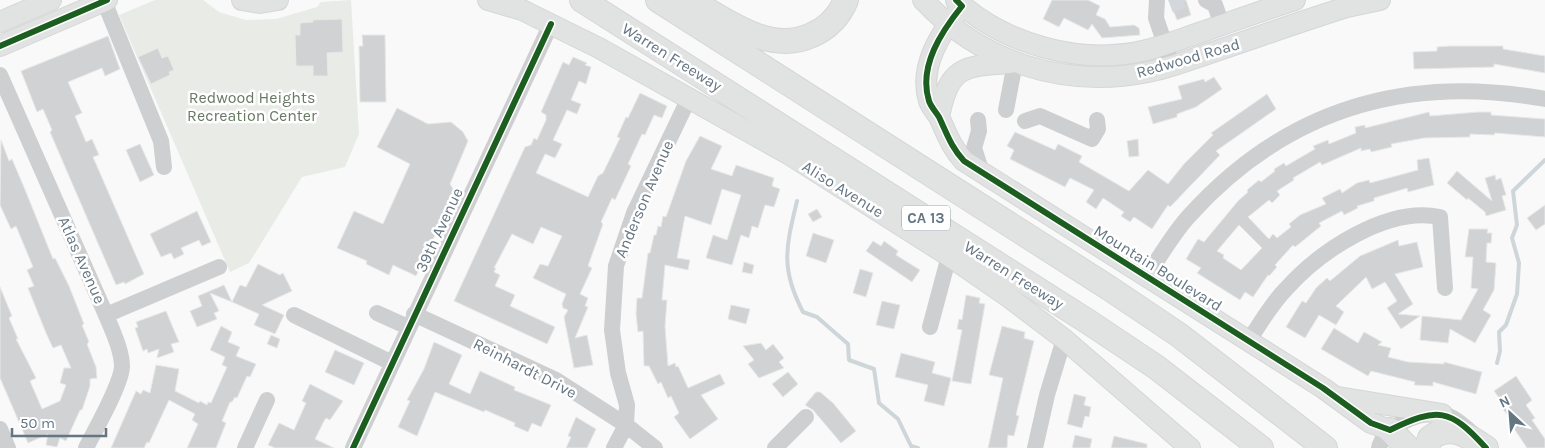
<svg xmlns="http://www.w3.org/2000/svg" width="1545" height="448" font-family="Karla,sans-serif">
	<rect width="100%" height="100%" fill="#f9f9f9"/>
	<path fill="#e8ebe6" d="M155 0H203L219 12 246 20 276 19 317 7 321 2 351 0 359 134 345 167 302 177 249 263 230 272 119 15Z"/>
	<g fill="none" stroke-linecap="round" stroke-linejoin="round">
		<path stroke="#ced6d9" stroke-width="4" d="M797 201C786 247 780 268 803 312L817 317 848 344 849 360 874 369 879 403 898 419 911 446 918 448
			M1497 363 1500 351 1499 332 1506 325 1517 294 1519 263 1512 238 1517 225 1513 191 1545 160"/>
	</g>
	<path fill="#d0d2d3" stroke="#e8e8e8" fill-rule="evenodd" d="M1052 0H1088L1100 6 1096 15 1105 19 1110 27 1134 25 1139 28 1140 35 1102 38 1092 24 1088 30 1064 18 1059 27 1043 19Z
		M1169 0H1186L1191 15 1177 20Z
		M342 19 343 52 327 53 328 76H313V66H296L295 35H300V23L313 22V20Z
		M362 35H385L386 102H360L359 46H363Z
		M108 36 120 69 105 76 102 68 68 82 82 113 75 116 86 142 92 139 99 155 93 157 144 274 125 284 124 282 116 285 50 132 52 130 43 109 37 112 21 71Z
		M1450 46H1503V49L1545 56V73L1494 64V67L1414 69 1413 52 1437 51V47Z
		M158 48 162 58 168 56 174 70 169 72 170 75 151 84 138 57Z
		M573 57 587 63 585 65 591 67 586 84 579 81 571 100 581 104 577 114 567 110 553 140 562 144 555 158 545 154 536 173 588 197 598 176 603 173 620 138 617 137 626 117 628 118 640 93 667 106 662 118 654 115 645 135 642 134 628 164 631 166 615 200 612 198 601 222 603 224 588 266 592 268 580 294 588 298 585 306 588 307 575 338 587 335 593 365 574 368 564 317 568 310 563 308 562 304 566 294 533 278 540 264 548 266 562 236 541 227 533 244 512 234 494 268H496L494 272 500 275 495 286 515 295 510 306 555 327 547 344 454 301 525 147 531 145 534 138 537 140 546 120V115L541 112 563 62 569 65Z
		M1214 77 1222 89 1196 107 1177 114V117L1153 124 1148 107 1182 99 1178 86 1204 79 1205 82Z
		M1267 94 1276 109 1216 151 1220 155 1170 207 1168 205 1152 229 1134 217 1130 222 1121 216 1124 212 1103 198 1096 209 1086 202 1094 190 1070 178 1065 187 1010 159 1014 150 1007 146 1015 132 1055 150 1058 144 1082 156 1079 162 1129 191 1148 170 1168 184 1184 164 1213 135 1211 133Z
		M397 108 428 124 451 122 463 132 468 141 450 184 455 192 416 276 393 265 389 275 366 264 367 261 337 248 354 211 383 224 410 164 377 147Z
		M1429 112 1430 116 1478 112H1491V115L1545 119V137L1495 133 1494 135 1470 134V137L1424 138 1391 144 1392 147 1371 152 1370 149 1361 151V148L1322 165 1320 162 1293 178 1294 180 1277 191 1280 195 1272 203 1269 200 1248 217 1269 239 1273 234 1277 238 1291 227 1289 224 1300 215 1326 204 1322 198 1340 189 1342 193 1357 183 1369 180 1370 183 1418 170 1417 160 1429 158 1434 185 1408 192 1407 188 1374 198V201L1357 206 1358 208 1344 215 1342 211 1319 223 1321 226 1295 247 1293 245 1275 265 1277 267 1269 276 1268 275 1253 297 1245 292 1240 300 1197 273 1201 268 1186 259 1198 239 1204 242 1238 201 1248 192 1247 190 1259 180 1261 182 1275 171 1274 169 1284 163 1286 166 1315 149 1313 146 1328 140 1329 144 1356 133 1355 127 1365 125V128ZM1239 225 1262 248 1241 270 1223 258 1224 255 1217 251Z
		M700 136 722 146 711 169 732 176 736 165 774 178 772 186 780 189 774 207 765 205 758 228 752 226 749 238 741 235 732 265 706 258 713 235 727 240 741 195 722 189 711 225 685 216 677 258 690 260 688 270 665 265 662 300H667L665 326 668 366 675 363 676 367 678 366 688 388 720 374 725 384 701 395 718 419 690 439 674 417 679 413 671 396 668 398 661 382 658 384 649 366H644L643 331 638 332 636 314 637 298H642L648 253H650L654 235H656L658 226 661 227 663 216 666 217 686 161Z
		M1138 139 1139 156 1129 157 1127 141Z
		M1 140 9 161 12 159 26 192 53 259 55 258 69 286 84 324 82 325 89 342 87 344 96 367 97 378 90 379V386L82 410H80L66 441 60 438 57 447 46 445 48 434 28 443 0 378V287L12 316 9 318 18 339H16L36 378 30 381 42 409 60 401 66 385 60 383 64 368H71L61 345 53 348 46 333 28 288 34 286 27 270 33 267 16 226 11 229 0 205Z
		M140 144 154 175 140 182 126 150Z
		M1457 171 1492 201 1485 178 1495 175 1496 180 1501 178 1506 195 1502 196 1506 210 1486 216 1485 212 1468 198 1467 200 1447 183Z
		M1545 205V224L1536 230 1527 218Z
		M817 209 822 217 813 222 808 214Z
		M197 211 211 242 202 246 199 240 181 248 184 254 174 259 171 253 161 257 150 234Z
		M1469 229H1488L1487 233H1492L1491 243H1487L1486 262 1496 263 1494 290 1483 310 1491 315 1475 343 1450 329 1448 343 1420 340 1422 316 1461 320 1478 289 1471 288 1473 257H1465Z
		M813 233 834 240 826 263 806 256Z
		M1398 240 1399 246 1417 242 1423 267 1395 274 1413 304 1398 314 1420 316 1401 329 1387 308 1397 301 1385 282 1372 289 1366 277 1336 306 1344 312 1336 325 1319 315 1305 338 1286 327 1302 301 1306 303 1316 288 1327 278 1330 281 1360 256Z
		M873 241 881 246 884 241 898 251 896 255 920 270 912 282 866 251Z
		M744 262 754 265 752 274 742 272Z
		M258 264 280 275 283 273 292 291 262 305 284 315 275 334 254 325 259 314 232 302 240 285 246 287Z
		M860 269 873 273 866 297 853 293Z
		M224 285 232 302 210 293 219 311 214 313 217 319 197 327 190 311 202 306 198 296Z
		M966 295 980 298 979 303 985 304 971 384 952 381 962 330 957 329 959 319 962 320Z
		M882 301 900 305 894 329 876 325Z
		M731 305 750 309 746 324 728 319Z
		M166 311 179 342 171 344 174 352 157 358 159 349 148 353 147 349 143 351 135 328 138 327 136 322Z
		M221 326 232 332 228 342 240 347 236 356 256 364 250 377 247 376 237 398 235 397 232 402H230L222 421 226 423 216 448H187L198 424 192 420 195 414 169 400 149 443 147 442 144 448H111L136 391 141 394 143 390 150 393 156 365 179 369 175 391 199 403 200 401 207 405 208 402 211 403 227 367 222 365 225 357 210 350Z
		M1002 326 1025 332 1024 338 1034 341 1016 415 1019 416 1014 436 1008 435 1007 448H988L1003 378 989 375Z
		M1334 328 1358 343 1364 332 1382 342 1378 345 1391 348 1388 357 1408 362 1444 364V362L1482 372 1476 394 1433 382V386L1414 385 1415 382 1371 371 1368 376 1321 349Z
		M271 335 280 339 277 348 267 344Z
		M434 342 462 355 449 384 470 394 480 371 515 387 514 390 551 405 541 427 532 423 528 432 514 426 515 423 485 410 484 412 435 392 417 436 398 427 410 401 407 400 424 369Z
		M761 343 766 350 773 344 784 358 779 362 784 368 759 378 748 364 754 360 743 346Z
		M335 350 364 363 354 385 325 372Z
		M901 353 935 362 932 373 951 378 944 406 924 401 928 385 895 377Z
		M788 372 798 384 783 397 772 384Z
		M1516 376 1532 400 1526 405 1535 418 1532 420 1545 439V448H1527L1509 421 1511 420 1500 405 1503 403 1494 391Z
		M310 384 343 401 330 420 326 418 324 421 315 439 334 448H275L268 445 279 423 294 430 306 403 302 401Z
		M816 392H820L833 403 856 431 841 443 813 410 805 405Z
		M1074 394 1086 397 1084 405 1091 407 1089 417 1085 416 1082 428 1067 424Z
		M576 417 596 429 587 448H566L571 437 568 436Z
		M1075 435 1092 439 1090 448H1072Z
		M1114 436 1147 444V448H1111Z"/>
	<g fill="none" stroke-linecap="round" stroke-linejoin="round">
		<path stroke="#d4d8dc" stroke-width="16" stroke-dasharray="16 8" stroke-linecap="butt" d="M1170 5 1183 0"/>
		<defs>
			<path id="major" d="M242 0 260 3 278 0
				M488 0 522 10 599 48 790 155 949 256 1007 296 1064 339 1190 448
				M923 0C981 62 1064 89 1148 72 1170 68 1192 59 1213 52 1258 37 1302 21 1347 7L1380 0
				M956 0C1005 45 1082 66 1147 50 1166 45 1184 38 1202 32 1233 21 1264 10 1295 0
				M962 6C942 31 918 66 929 101 931 107 936 112 939 117 947 134 951 147 964 161L1323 388 1371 423 1390 430
				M0 22 51 0
				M0 46 107 0
				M939 117C949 67 962 66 1010 63
				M1338 397 1442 414"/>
			<path id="highway" d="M582 0 1087 321 1156 367 1261 448
				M658 0 1109 288 1179 335 1325 448
				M690 0C726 20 769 55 812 35 828 28 839 17 846 0
				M1390 430 1408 448
				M1427 448 1430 438C1451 423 1467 435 1486 448"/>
		</defs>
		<use href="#major" stroke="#d5d6d7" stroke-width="22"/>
		<use href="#highway" stroke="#d5d6d6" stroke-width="26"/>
		<path stroke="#cecfd0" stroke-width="16" d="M1157 0 1156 18 1172 65
			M1206 0 1215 5 1222 25
			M104 1 161 141 164 167
			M0 75 106 315C112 330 122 350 122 367 121 385 95 430 86 448
			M1006 110 1015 63
			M978 120 979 131 974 148 982 173
			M1025 121 1040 116 1092 139 1098 129 1097 120
			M1146 277C1160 257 1173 233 1190 215 1286 109 1406 74 1545 99
			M377 313 408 327
			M414 314 556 380 626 425 655 448
			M106 315 219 267
			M294 315 392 363
			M930 327 949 256
			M1248 342C1260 324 1271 304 1286 289 1320 251 1387 206 1440 217L1445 288
			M0 429 8 448
			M245 448 267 400
			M353 448 551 24
			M614 448 626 425 627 405 618 373 612 330 616 266 634 213 689 98
			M775 448 806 417
			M1035 448 1047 395 1064 339
			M1379 448C1384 426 1420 411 1441 414 1452 415 1463 425 1471 432"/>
		<use href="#major" stroke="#e1e2e2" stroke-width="20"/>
		<use href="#highway" stroke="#e1e2e2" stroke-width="24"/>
		<defs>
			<path id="cycleway" d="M956 0 962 6C942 31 918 66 929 101 931 107 936 112 939 117 947 134 951 147 964 161L1323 388 1371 423 1390 430C1438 407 1450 408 1486 448
				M0 46 107 0
				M353 448 551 24"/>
		</defs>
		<use href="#cycleway" stroke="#fff" stroke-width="9"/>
		<use href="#cycleway" stroke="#1b5e20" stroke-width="6"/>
	</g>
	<g text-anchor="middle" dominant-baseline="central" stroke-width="5" stroke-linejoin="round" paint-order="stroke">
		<rect fill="#fff" stroke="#939fa8" stroke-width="1" x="902" y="205.5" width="48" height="25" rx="4"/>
		<g font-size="15" font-weight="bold" fill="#657683">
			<text x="926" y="218">CA 13</text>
		</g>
		<g font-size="16" fill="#657683" stroke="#fff">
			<text transform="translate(672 57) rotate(32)">Warren Freeway</text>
			<text transform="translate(1188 58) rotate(-16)">Redwood Road</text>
			<text transform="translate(843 189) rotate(32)">Aliso Avenue</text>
			<text transform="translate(644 199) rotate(-67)">Anderson Avenue</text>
			<text transform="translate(439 230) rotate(-65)">39th Avenue</text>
			<text transform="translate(82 260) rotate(66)">Atlas Avenue</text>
			<text transform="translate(1158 268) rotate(32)">Mountain Boulevard</text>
			<text transform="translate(1014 275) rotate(32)">Warren Freeway</text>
			<text transform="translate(525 368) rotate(27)">Reinhardt Drive</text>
		</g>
		<g font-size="16" fill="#687a64" stroke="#fff">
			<text x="252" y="97">Redwood Heights<tspan x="252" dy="18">Recreation Center</tspan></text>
		</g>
	</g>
	<g transform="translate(1510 413) rotate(334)" stroke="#ffffff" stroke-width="4" paint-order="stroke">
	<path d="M0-4L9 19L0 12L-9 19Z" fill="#657683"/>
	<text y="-8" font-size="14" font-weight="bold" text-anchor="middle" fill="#657683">N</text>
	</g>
	<path d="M12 428v8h94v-8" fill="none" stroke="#657683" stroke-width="2.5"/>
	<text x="20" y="428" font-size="15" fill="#657683" stroke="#ffffff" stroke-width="4" paint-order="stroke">50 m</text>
</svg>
